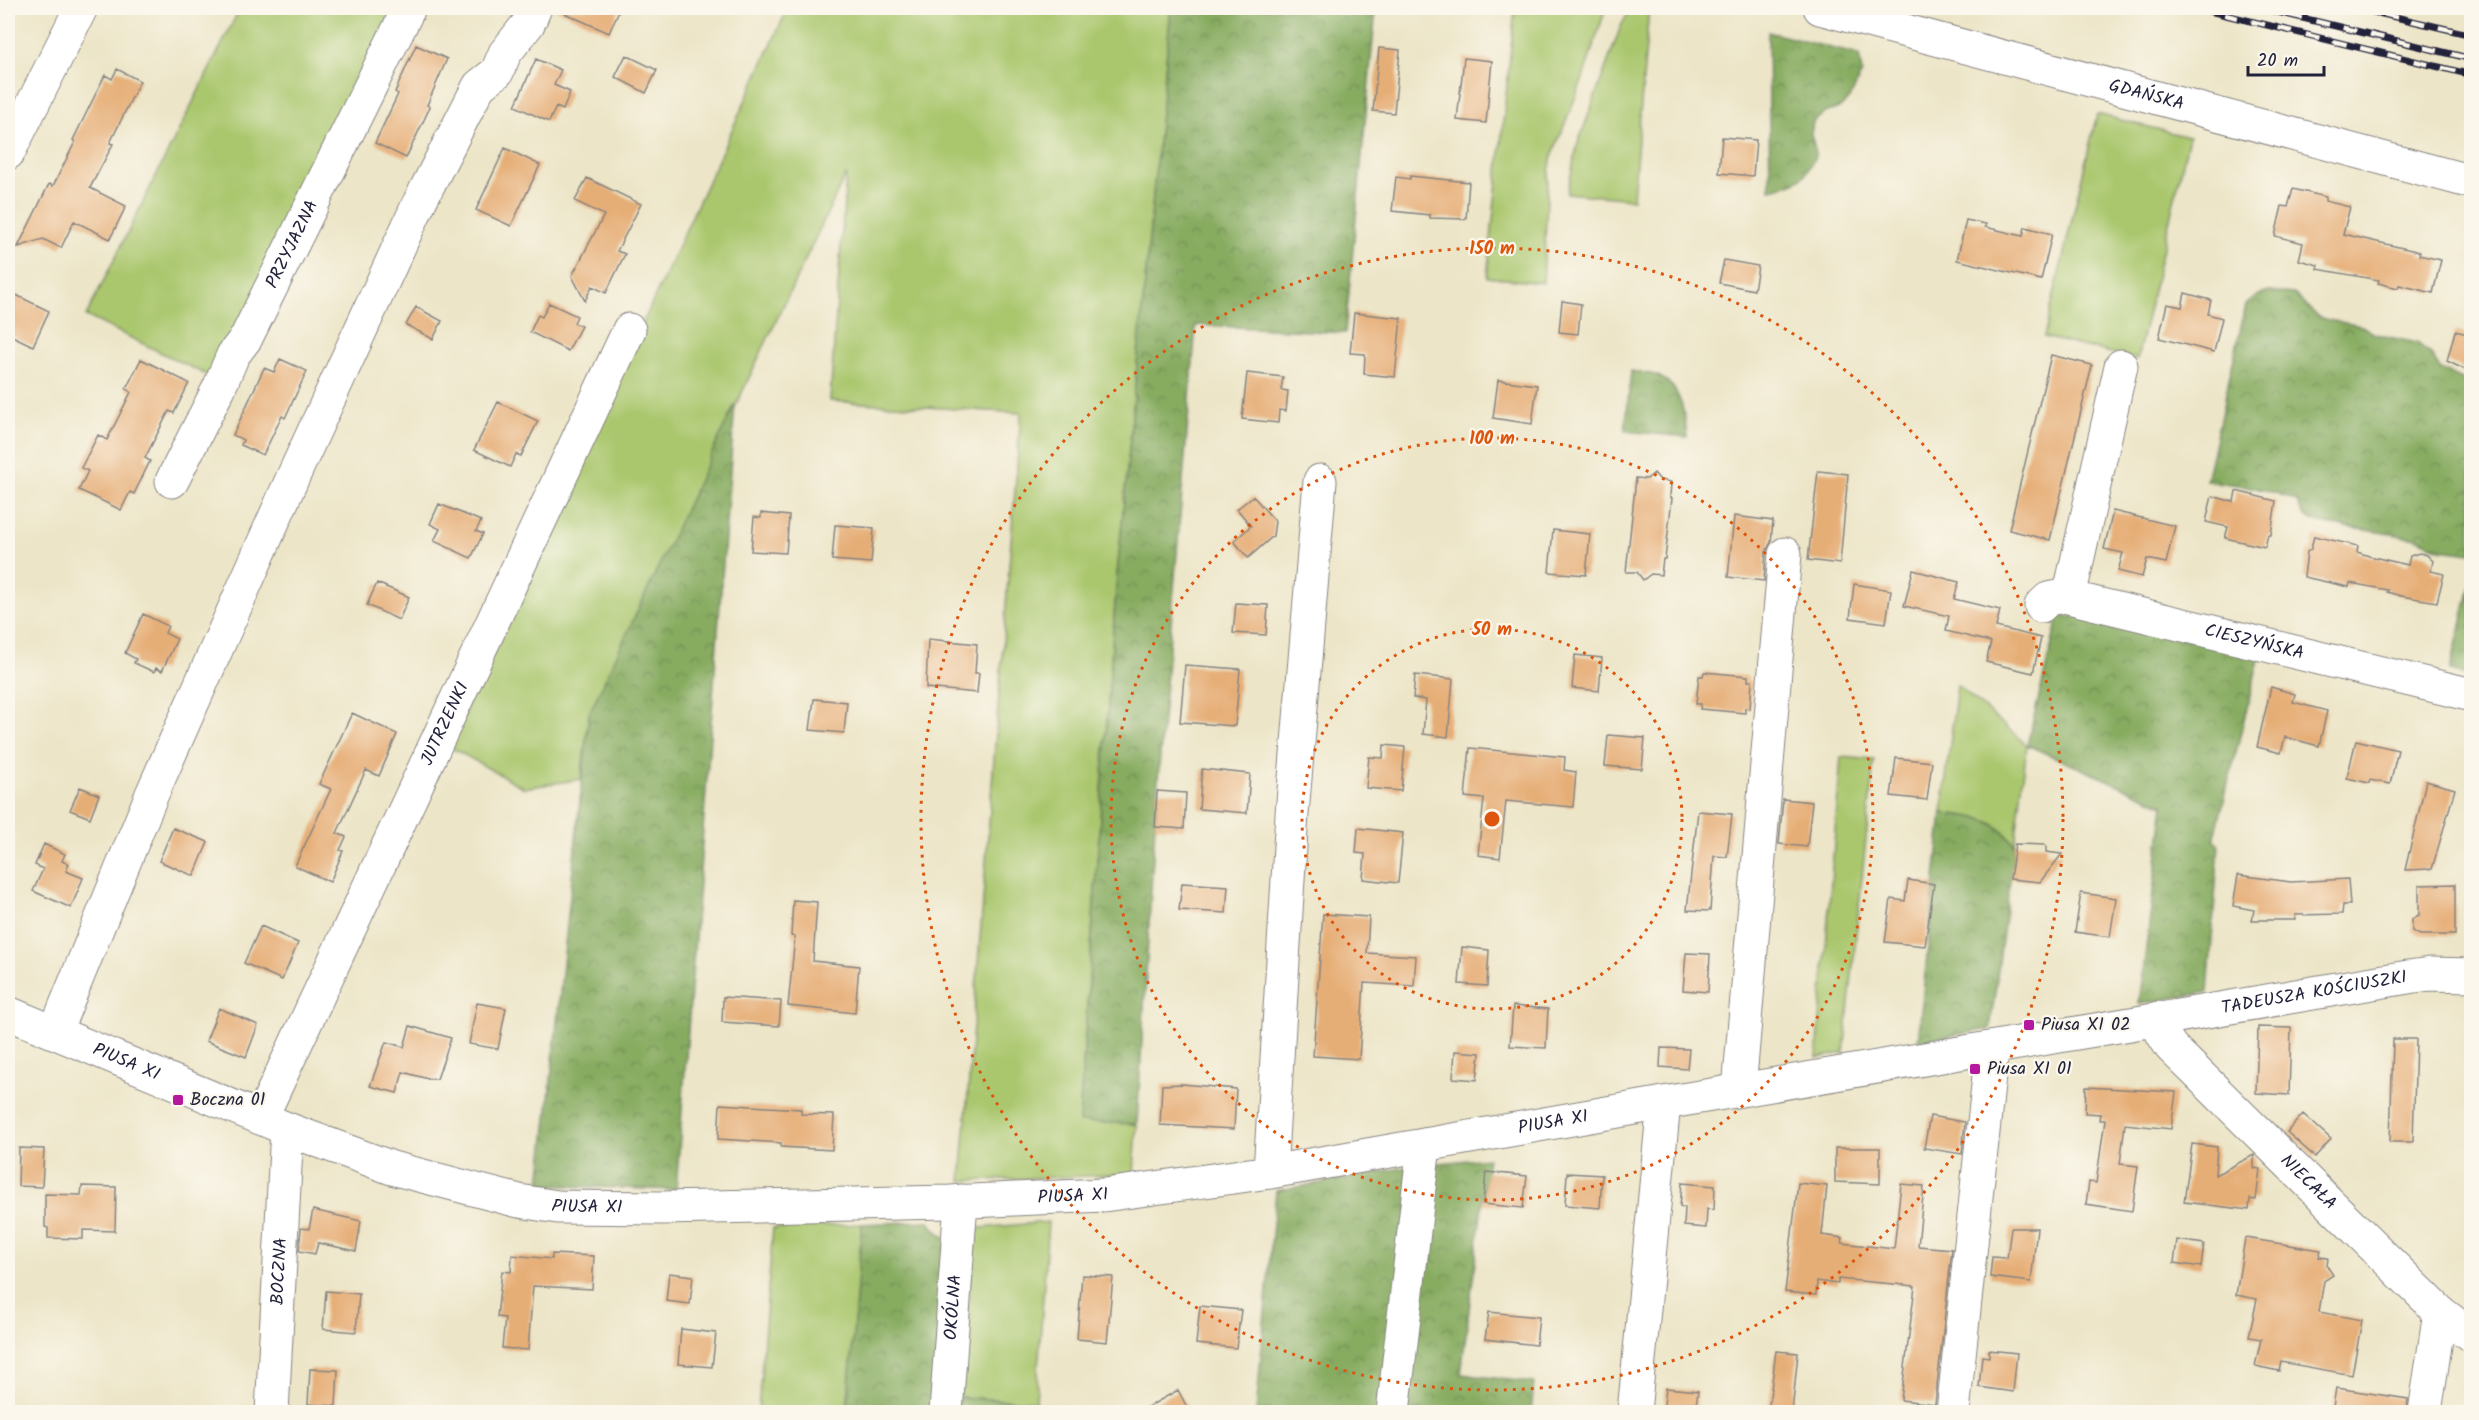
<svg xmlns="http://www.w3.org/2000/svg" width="2479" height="1420" font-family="Kalam,sans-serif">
	<defs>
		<pattern id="forest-crowns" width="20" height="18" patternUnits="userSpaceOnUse" patternTransform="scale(1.5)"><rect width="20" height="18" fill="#87ac61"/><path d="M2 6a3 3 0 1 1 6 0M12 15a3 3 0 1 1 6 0" fill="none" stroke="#6e8c51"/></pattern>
	</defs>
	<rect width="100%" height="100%" fill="#fbf7ec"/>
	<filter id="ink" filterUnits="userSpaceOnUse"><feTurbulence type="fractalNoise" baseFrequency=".0167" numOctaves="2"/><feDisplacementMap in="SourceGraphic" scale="12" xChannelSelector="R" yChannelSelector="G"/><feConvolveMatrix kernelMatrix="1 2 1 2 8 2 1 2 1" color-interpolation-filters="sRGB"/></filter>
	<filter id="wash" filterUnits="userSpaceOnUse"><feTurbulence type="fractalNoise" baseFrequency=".008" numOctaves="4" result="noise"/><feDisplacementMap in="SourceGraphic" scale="24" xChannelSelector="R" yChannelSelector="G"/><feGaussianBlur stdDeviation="1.35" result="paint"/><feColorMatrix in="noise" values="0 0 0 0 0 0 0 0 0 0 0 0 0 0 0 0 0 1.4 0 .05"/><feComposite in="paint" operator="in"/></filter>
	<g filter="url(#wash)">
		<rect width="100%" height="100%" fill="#ece5c7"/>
		<path fill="#aac76e" stroke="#667454" stroke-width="1.5" d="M240 8H396L215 379 86 316Z
			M788 8H1171L1117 575 1079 1121 1137 1124 1134 1174 961 1181 1021 413 830 401 846 174 589 714 581 779 524 788 448 746Z
			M1515 8H1606L1582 81 1552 156 1548 177 1543 283 1487 277Z
			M1631 8H1649L1633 199 1567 193 1577 146 1621 26Z
			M2097 114 2189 137 2137 359 2044 337Z
			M1957 685 2027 745 2015 844C1992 816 1976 817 1942 813Z
			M1841 757 1874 760 1844 1053 1817 1058Z
			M1048 1222 1036 1402 959 1397 975 1237 979 1228Z
			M862 1224 847 1412H758L773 1228Z"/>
		<path fill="url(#forest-crowns)" stroke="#54674e" stroke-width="1.5" d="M1171 8H1376L1345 333 1196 325 1157 791 1137 1124 1079 1122 1117 575Z
			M1768 32 1859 55 1862 73 1850 98 1841 107 1825 113 1813 122 1811 134 1816 153C1806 181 1798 183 1770 189Z
			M2269 292 2294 294 2317 316 2328 320 2362 326 2375 334 2417 343 2430 353 2440 369 2471 383V553L2440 549 2417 538 2320 523C2306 518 2301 516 2297 501 2268 488 2236 484 2206 481L2246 305 2257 296Z
			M1631 371C1640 373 1652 373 1660 377 1682 388 1685 415 1687 437L1625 431Z
			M735 404 676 1190 540 1185 589 714Z
			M2471 583 2472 676H2471L2450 671Z
			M2074 611 2260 656 2214 840 2219 844 2208 992 2139 1004 2164 805 2027 745 2059 615 2072 618Z
			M1942 813C1976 817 1992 816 2015 844L1990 1029 1918 1041Z
			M1488 1158 1461 1374 1534 1383 1531 1412H1400L1430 1164Z
			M1414 1166 1386 1412H1256L1276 1191Z
			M928 1221 950 1244 944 1412H847L862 1224Z
			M959 1397 1036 1402 1035 1412H957Z"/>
		<g id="blocks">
			<path fill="#e6ae77" d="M553 8H620L609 33Z
				M416 45 447 59 427 105 430 107 406 158 375 143 398 94 395 92Z
				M1379 48 1400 50 1394 113 1373 111Z
				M626 55 657 70 646 93 615 77Z
				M1464 58 1492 61 1486 123 1457 120Z
				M536 59 561 70 554 85 570 92 563 110 556 107 549 122 515 106Z
				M117 69 140 81 110 143 113 144 90 188 126 206 110 239 74 221 61 248 43 239 18 247 49 184 53 186 75 142 73 140 105 75 112 79Z
				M1722 137 1756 140 1753 176 1719 173Z
				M505 148 540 165 511 226 476 210Z
				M1410 176 1469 182 1466 219 1430 218V215L1392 211 1396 177 1410 179Z
				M587 178 641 204 617 251 625 254 606 293 592 286 585 301 572 276 604 215 575 201Z
				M2293 189 2326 197 2325 201 2350 207 2343 234 2420 252 2419 255 2441 260 2433 293 2399 285 2398 288 2378 283 2379 280 2317 269 2318 265 2299 260 2303 243 2275 236 2282 206 2288 207Z
				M1966 220 1986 224 1985 227 2023 236 2025 227 2052 234 2041 280 1957 260Z
				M1724 260 1758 266 1754 290 1719 283Z
				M8 291 49 311 33 346 8 334Z
				M2185 293 2211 300 2208 314 2222 318 2214 352 2159 338 2167 304 2182 307Z
				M1562 301 1581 304 1578 334 1559 332Z
				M549 303 577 316 574 323 581 326 568 351 530 332 538 315 542 317Z
				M416 307 442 321 433 339 406 325Z
				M1354 313 1401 318 1395 377 1364 374 1365 354 1350 353Z
				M2455 331 2472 335V373L2447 361Z
				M2051 355 2092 365 2050 540 2009 530Z
				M141 359 189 383 174 413 169 411 145 458 150 461 134 494 130 492 121 510 79 490 88 471 81 468 98 435 107 440 131 392 126 389Z
				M280 359 307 371 285 418 282 416 263 455 241 445 243 440 233 435 264 368 274 372Z
				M1247 373 1283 377 1281 390 1288 391 1286 411 1279 410 1278 423 1242 419Z
				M1498 380 1537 385 1532 424 1493 418Z
				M498 402 538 421 521 456 516 454 510 467 474 450Z
				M1818 471 1848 474 1840 564 1808 560Z
				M1654 473 1660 480 1671 482 1670 497 1672 498 1665 559H1663L1661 575 1651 574 1643 580 1637 572H1626L1636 478 1647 479Z
				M2236 491 2276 501 2271 535H2268L2265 547 2225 538 2228 527 2206 522 2212 496 2234 502Z
				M1253 496 1275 521 1273 536 1248 558 1234 541 1251 526 1237 509Z
				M439 504 481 521 476 531 483 534 471 558 434 541 440 529 430 524Z
				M2113 511 2175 526 2166 563 2147 559 2142 577 2118 571 2123 553 2104 549Z
				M761 513 789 516 786 553 751 551 754 517 761 518Z
				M1734 516 1773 521 1771 542 1766 552 1764 581 1728 577Z
				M835 525 874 528 871 563 832 560Z
				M1553 530 1590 534 1586 575 1549 572Z
				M2314 536 2358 546 2357 552 2369 556 2408 565 2410 556 2419 553 2427 555 2433 561 2431 571 2444 574 2437 602 2401 596 2387 592 2388 590 2350 583 2349 587 2304 577 2307 552 2311 549Z
				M1913 570 1959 582 1954 599 2000 610 1996 627 2041 638 2033 673 1986 662 1991 642 1946 631 1949 616 1904 606Z
				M377 583 409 597 399 620 367 605Z
				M1854 584 1891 590 1886 623 1850 618Z
				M1236 603 1268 605 1266 635 1233 633Z
				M143 614 168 626 165 633 177 639 162 671 156 668 154 672 134 663 136 659 125 653Z
				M928 639 977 644 975 673H979L977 693 926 688Z
				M1575 655 1602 658 1599 691 1572 688Z
				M1185 665 1240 669 1235 726 1180 722Z
				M1704 672 1748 676V681H1752L1750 709 1745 708V713L1700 709 1701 704H1696L1699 676H1703Z
				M1415 675 1453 679 1448 737 1423 734 1426 700 1413 698Z
				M2271 687 2295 694 2293 702 2327 711 2319 746 2285 737 2281 753 2257 747Z
				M814 699 847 702 844 733 810 730Z
				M352 713 397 734 379 776 366 770 337 833 346 837 340 850 343 851 330 882 295 866 331 789 319 784Z
				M1608 735 1645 738 1642 769 1605 766Z
				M2356 740 2398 750 2390 784 2370 780 2369 783 2347 778Z
				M1384 745 1405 747 1401 791 1366 788 1369 757 1383 758Z
				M1470 748 1565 757 1564 770 1576 772 1573 807 1506 801 1500 858 1478 855 1484 799 1465 797Z
				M1896 758 1932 762 1927 800 1891 796Z
				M1202 769 1250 774 1247 813 1199 809Z
				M2426 781 2455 789 2432 869 2405 870Z
				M80 787 99 795 90 818 70 810Z
				M1157 791 1186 793 1184 829 1155 827Z
				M1783 799 1812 802 1807 847 1779 844Z
				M1698 811 1732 814 1727 857 1714 856 1710 911 1687 910Z
				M173 828 208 842 194 876 159 861Z
				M1358 828 1403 833 1398 883 1363 879 1365 854 1356 853Z
				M44 844 65 854 62 861 69 864 66 871 83 878 71 908 33 891 43 869 35 865Z
				M2015 844 2046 845V852L2062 854 2040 882 2010 879Z
				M2238 875 2291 882 2348 879 2350 905H2343L2342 914 2295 915V920H2252L2254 910 2233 906Z
				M1908 880 1934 884 1925 946 1885 942 1891 899 1905 901Z
				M1182 883 1228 886 1226 913 1179 910Z
				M2455 884V935H2420L2412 931V919L2419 915V885Z
				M2081 893 2116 898 2110 937 2075 932Z
				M793 900 817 902 813 961 859 966 855 1013 788 1006 795 937 791 936Z
				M1323 914 1369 917 1367 953 1416 956 1414 986 1364 983 1359 1059 1313 1056Z
				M261 926 298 943 282 980 244 963Z
				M1462 947 1489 950 1487 986 1459 984Z
				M1686 953 1710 954 1708 992 1683 990Z
				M723 997 781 1001 779 1026 722 1022Z
				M477 1003 506 1008 498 1049 469 1044Z
				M1513 1006 1548 1009 1546 1048 1510 1046Z
				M219 1008 258 1025 246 1057 206 1041Z
				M410 1026 451 1038 437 1079H428L403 1072 397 1093 370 1086 386 1042 404 1047Z
				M2258 1027 2291 1028 2289 1095 2256 1093Z
				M2393 1039H2416L2413 1142H2390Z
				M1661 1048 1689 1049 1687 1069 1660 1067Z
				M1455 1051 1480 1053 1477 1080 1453 1078Z
				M1182 1084 1236 1089 1234 1129 1160 1125 1162 1085Z
				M2086 1087 2176 1092 2171 1129 2125 1124 2120 1164 2138 1166 2132 1211 2086 1204 2089 1182 2096 1183 2105 1120H2099L2100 1114 2085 1113Z
				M720 1104 801 1109V1114L834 1115 832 1150 781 1147V1143L718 1139Z
				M2303 1114 2331 1139 2315 1157 2287 1132Z
				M1930 1116 1965 1122 1962 1154 1924 1148Z
				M2192 1144 2217 1147 2215 1175 2254 1155V1168L2260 1169 2256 1200 2250 1199 2249 1210 2184 1202Z
				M19 1148 44 1149 42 1187 18 1186Z
				M1835 1148H1880V1184L1835 1182Z
				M1486 1172 1527 1176 1523 1208 1483 1204Z
				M1567 1173 1602 1175 1600 1208 1565 1205Z
				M1682 1183 1715 1186 1714 1210 1707 1209 1706 1228 1684 1226 1685 1207H1680Z
				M1798 1183 1827 1186 1822 1235 1843 1238 1842 1243 1894 1249 1901 1184 1924 1186 1918 1246 1952 1249 1935 1404 1901 1400 1915 1286 1838 1279V1284L1817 1281 1816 1295 1785 1292Z
				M82 1186 116 1187 115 1231 83 1230V1239L48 1238V1228L45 1227V1194L81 1195Z
				M313 1210 361 1221 356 1251 318 1243 315 1254 299 1251 301 1228 309 1229Z
				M2011 1228H2037L2031 1282 1990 1277 1992 1257 2007 1258Z
				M2245 1238 2321 1250 2319 1257 2328 1258 2327 1266 2333 1275 2324 1281 2319 1312 2362 1320 2352 1375 2281 1362 2279 1371 2255 1366 2261 1339 2249 1337 2257 1299 2236 1295Z
				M2177 1240 2204 1244 2201 1267 2174 1263Z
				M552 1254 594 1256 592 1289 533 1286 528 1350 502 1348 505 1318 497 1317 502 1271 511 1272 512 1255 552 1259Z
				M669 1273 693 1276 690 1304 666 1301Z
				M1082 1275 1113 1277 1107 1342 1077 1339Z
				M326 1291 359 1294 356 1332 323 1329Z
				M1200 1306 1241 1310 1236 1348 1196 1344Z
				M1489 1312 1539 1317 1536 1345 1485 1339Z
				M681 1329 716 1333 712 1367 678 1364Z
				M1989 1350 2017 1353 2013 1392 1979 1387 1982 1356 1989 1357Z
				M1776 1351 1798 1353 1792 1413H1768Z
				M310 1369 338 1370 336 1406 308 1404Z
				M1666 1388 1698 1391 1695 1413H1663Z
				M2336 1388 2408 1399 2407 1413H2332Z
				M1178 1390 1190 1413H1137Z"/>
		</g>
	</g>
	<g filter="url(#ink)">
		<use href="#blocks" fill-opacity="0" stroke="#878481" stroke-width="1.5"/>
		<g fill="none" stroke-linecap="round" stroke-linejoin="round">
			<defs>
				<g id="minor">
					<path id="s1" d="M1820 8 2472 182"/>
					<path d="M8 153 81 8"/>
					<path id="s2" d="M172 481 219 388 233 355 246 338 409 8"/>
					<path d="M2069 597 2121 366"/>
					<path id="s3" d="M2041 606 2048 599 2064 596 2472 695"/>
					<path id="s4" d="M8 1013 287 1129 392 1168 519 1201 558 1207 663 1208 950 1202 1104 1195 1270 1172 1664 1103 2408 977 2430 974 2472 975"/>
					<path id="s5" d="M2158 1018 2162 1033 2171 1047 2440 1312 2472 1336"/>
					<path d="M55 1032 152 794 292 479 420 201 479 86 497 72 505 53 528 24 535 8"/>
					<path d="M1739 1090 1785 554"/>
					<path id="s6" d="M261 1118 629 330"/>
					<path d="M1270 1172 1292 814 1320 481"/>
					<path id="s7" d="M272 1412 287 1129"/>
					<path id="s8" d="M946 1412 961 1201"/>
					<path d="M1393 1412 1424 1145"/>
					<path d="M1634 1412 1664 1103"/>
					<path d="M1953 1412 1992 1048"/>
					<path d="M2425 1412 2440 1312"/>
				</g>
			</defs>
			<use href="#minor" stroke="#878481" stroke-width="35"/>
			<use href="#minor" stroke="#fff" stroke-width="33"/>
			<defs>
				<path id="rail" d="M2197 8 2472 75
					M2261 8 2472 59
					M2357 8 2472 35"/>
			</defs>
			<use href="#rail" stroke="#22223b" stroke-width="7"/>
			<use href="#rail" stroke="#fbf7ec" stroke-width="4.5" stroke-dasharray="14" stroke-linecap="butt"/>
		</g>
	</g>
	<g fill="none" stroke="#de560e" stroke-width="3" stroke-dasharray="3 6">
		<circle cx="1492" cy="819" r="190"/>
		<circle cx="1492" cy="819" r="381"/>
		<circle cx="1492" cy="819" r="571"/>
	</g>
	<g fill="#b5179e" stroke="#fbf7ec" stroke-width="2">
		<rect x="2023" y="1019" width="12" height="12" rx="3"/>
		<rect x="1969" y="1063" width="12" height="12" rx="3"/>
		<rect x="172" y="1094" width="12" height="12" rx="3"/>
	</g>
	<g text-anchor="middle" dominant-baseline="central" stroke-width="4.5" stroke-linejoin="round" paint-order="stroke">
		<g font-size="18" fill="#22223b" stroke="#fbf7ec">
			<text stroke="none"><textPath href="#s1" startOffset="338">GDAŃSKA</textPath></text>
			<text stroke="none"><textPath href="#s2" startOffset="266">PRZYJAZNA</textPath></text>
			<text stroke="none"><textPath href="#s3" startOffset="222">CIESZYŃSKA</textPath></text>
			<text stroke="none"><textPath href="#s6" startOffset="435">JUTRZENKI</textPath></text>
			<text stroke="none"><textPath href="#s4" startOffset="2358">TADEUSZA KOŚCIUSZKI</textPath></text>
			<text stroke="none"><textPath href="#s4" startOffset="128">PIUSA XI</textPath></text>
			<text stroke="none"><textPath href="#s4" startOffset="1586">PIUSA XI</textPath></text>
			<text stroke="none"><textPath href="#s5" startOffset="225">NIECAŁA</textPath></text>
			<text stroke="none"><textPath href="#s4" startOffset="1100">PIUSA XI</textPath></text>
			<text stroke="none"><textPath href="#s4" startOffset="614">PIUSA XI</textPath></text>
			<text stroke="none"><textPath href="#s7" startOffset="141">BOCZNA</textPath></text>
			<text stroke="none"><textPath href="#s8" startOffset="105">OKÓLNA</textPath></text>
		</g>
		<g font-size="18" fill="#22223b" stroke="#fbf7ec" text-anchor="start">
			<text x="2041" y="1025">Piusa XI 02</text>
			<text x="1987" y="1069">Piusa XI 01</text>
			<text x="190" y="1100">Boczna 01</text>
		</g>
	</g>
	<circle cx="1492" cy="819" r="9" fill="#de560e" stroke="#fbf7ec" stroke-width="3"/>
	<g font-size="18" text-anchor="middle" font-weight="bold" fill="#de560e" stroke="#fbf7ec" stroke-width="4.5" stroke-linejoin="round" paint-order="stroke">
		<text x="1492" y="254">150 m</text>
		<text x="1492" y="444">100 m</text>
		<text x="1492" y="635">50 m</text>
	</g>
	<rect width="2479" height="1420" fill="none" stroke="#fbf7ec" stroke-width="30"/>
	<path d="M2248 66v9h76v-9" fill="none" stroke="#22223b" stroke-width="3"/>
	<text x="2257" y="66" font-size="18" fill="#22223b" stroke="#fbf7ec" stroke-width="4.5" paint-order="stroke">20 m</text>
</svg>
